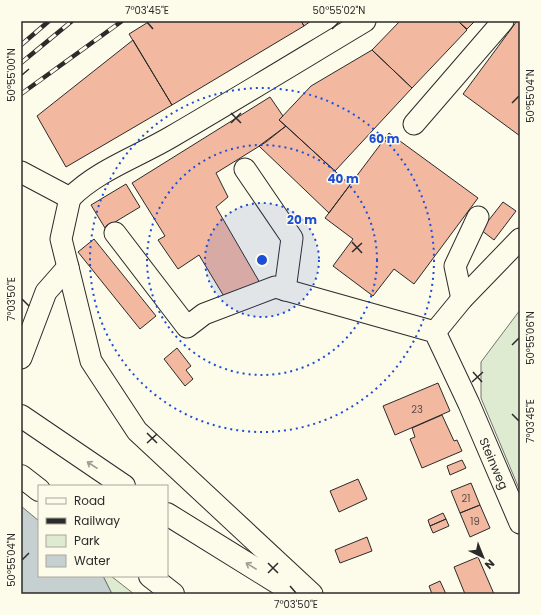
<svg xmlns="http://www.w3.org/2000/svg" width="541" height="615" font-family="Poppins,sans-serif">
	<rect width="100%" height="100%" fill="#fdfbea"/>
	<path fill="#deebd1" stroke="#74746e" d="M520 310V491L481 398V362Z
		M103 576H111L134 594H112Z"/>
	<path fill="#c7d0d0" stroke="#74746e" d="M21 493 39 498V576H103L112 594H21Z"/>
	<path fill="#fdfbea" stroke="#74746e" d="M21 491 39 495V521L21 506Z"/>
	<path fill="#f2b8a0" stroke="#2b2b2b" d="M150 21H301L304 26 172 105 129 34Z
		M301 21H311L304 26Z
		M400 21H458L467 30 412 88 372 50Z
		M458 21H475L467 29Z
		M517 21H520V136L463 94Z
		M133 40 172 105 66 167 37 116Z
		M372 50 412 88 335 171 279 120 311 86Z
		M270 97 283 116 279 120 286 126 266 142 216 173 228 197 216 207 260 283 228 303 199 255 178 269 158 240 165 236 132 183Z
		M286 126 350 185 329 213 259 146Z
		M389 133 478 198 414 284 394 269 373 296 333 266 353 239 325 218Z
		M126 184 140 207 105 228 91 205Z
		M503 202 516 211 494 240 481 230Z
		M94 239 156 316 140 329 78 252Z
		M177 348 191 366 186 370 193 379 185 386 164 359Z
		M438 383 450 411 395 435 383 406Z
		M442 415 454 441 457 440 462 451 422 468 410 439 415 437 412 428Z
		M462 460 466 468 450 475 447 466Z
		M358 479 367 499 339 512 330 491Z
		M471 483 480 505 460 513 451 491Z
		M480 505 490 528 470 537 460 513Z
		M443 513 446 519 430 526 428 520Z
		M446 519 449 526 433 533 430 526Z
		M367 537 372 551 340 563 335 550Z
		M478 557 494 594H465L454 567Z
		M440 581 446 594H432L429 586Z"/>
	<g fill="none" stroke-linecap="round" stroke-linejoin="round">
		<defs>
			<g id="minor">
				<path d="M414 124 503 21"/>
				<path d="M245 169 292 238 285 290"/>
				<path d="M21 172 70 198C98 170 137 157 171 137 236 99 300 60 365 21"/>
				<path d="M70 198 61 239 91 361 137 431 312 594"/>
				<path id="s1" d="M115 233 187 327 204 314 275 287 435 332 469 404 520 523"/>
				<path d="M462 299 455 266 478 217"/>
				<path d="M435 332 462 299 520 239"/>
				<path d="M21 358 46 292 68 267"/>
			</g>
			<path id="highway" d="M21 416 124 486
				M21 476 39 490
				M167 514 296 594
				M150 576 173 594"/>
		</defs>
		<use href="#minor" stroke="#2b2b2b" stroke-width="23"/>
		<use href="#highway" stroke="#2b2b2b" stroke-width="24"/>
		<use href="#minor" stroke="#fdfbea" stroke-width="21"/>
		<use href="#highway" stroke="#fdfbea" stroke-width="22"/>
		<defs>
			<path id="rail" d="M21 45 49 21
				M21 63 72 21
				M21 94 122 21"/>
		</defs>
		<use href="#rail" stroke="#2b2b2b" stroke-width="4.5"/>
		<use href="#rail" stroke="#fdfbea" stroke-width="3" stroke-dasharray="9" stroke-linecap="butt"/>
	</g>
	<defs><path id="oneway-shaft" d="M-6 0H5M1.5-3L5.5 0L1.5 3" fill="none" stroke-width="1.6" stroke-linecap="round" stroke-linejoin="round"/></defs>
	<g stroke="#9e9d94">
		<use href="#oneway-shaft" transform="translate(92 465) rotate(-147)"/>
		<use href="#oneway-shaft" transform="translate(251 566) rotate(-149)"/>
	</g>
	<path fill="none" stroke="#2b2b2b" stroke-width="1.5" d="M147 22 153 29M332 29 339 22M22 75 29 69M512 103 519 96M231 113 241 123M231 123 241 113M352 242 362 253M352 252 362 243M22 299 29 306M512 345 519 338M473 372 482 382M472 382 483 372M512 414 519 421M147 433 157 443M147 443 157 434M22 560 29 553M268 563 278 573M268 573 278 563M290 586 296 593"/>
	<circle cx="262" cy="260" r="57" fill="#1d4ed8" fill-opacity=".12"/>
	<g fill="none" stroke="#1d4ed8" stroke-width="2" stroke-dasharray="2 4">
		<circle cx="262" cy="260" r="57"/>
		<circle cx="262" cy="260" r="115"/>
		<circle cx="262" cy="260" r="172"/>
	</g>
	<g text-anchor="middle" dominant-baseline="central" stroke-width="3" stroke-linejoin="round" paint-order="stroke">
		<g font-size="10" fill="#5d4e48">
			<text x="417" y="409">23</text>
			<text x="466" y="498">21</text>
			<text x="475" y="521">19</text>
		</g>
		<g font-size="12" fill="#2b2b2b" stroke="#fdfbea">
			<text stroke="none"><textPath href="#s1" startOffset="526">Steinweg</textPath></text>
		</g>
	</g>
	<circle cx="262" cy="260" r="6" fill="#1d4ed8" stroke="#fdfbea" stroke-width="2"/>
	<g font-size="12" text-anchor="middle" font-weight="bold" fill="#1d4ed8" stroke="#fdfbea" stroke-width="3" stroke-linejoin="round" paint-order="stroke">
		<text x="384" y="143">60 m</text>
		<text x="343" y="183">40 m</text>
		<text x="302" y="224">20 m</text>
	</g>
	<rect width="541" height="615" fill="none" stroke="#fdfbea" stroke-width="44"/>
	<rect x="38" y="485" width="130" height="92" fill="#fdfbea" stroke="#a9a89e"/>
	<rect x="46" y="498" width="20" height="6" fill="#fdfbea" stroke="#a9a89e"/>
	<text x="74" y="505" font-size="12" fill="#2b2b2b">Road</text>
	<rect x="46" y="518" width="20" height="6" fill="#2b2b2b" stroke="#a9a89e"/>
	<text x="74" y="525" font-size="12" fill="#2b2b2b">Railway</text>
	<rect x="46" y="535" width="20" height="12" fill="#deebd1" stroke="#a9a89e"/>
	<text x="74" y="545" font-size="12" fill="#2b2b2b">Park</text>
	<rect x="46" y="555" width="20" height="12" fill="#c7d0d0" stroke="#a9a89e"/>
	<text x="74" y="565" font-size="12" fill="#2b2b2b">Water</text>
	<g transform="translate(483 557) rotate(137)" stroke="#fdfbea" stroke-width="3" paint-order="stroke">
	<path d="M0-3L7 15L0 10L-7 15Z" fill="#2b2b2b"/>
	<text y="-6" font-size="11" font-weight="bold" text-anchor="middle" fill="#2b2b2b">N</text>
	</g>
	<rect x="22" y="22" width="497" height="571" fill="none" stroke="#2b2b2b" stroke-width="1.5"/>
	<g font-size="10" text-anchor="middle" fill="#2b2b2b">
		<text x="147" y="14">7°03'45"E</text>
		<text x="339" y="14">50°55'02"N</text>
		<text transform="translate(11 75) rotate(-90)" y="4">50°55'00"N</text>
		<text transform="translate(530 96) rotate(-90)" y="4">50°55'04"N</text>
		<text transform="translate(11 299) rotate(-90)" y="4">7°03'50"E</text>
		<text transform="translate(530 338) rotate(-90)" y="4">50°55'06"N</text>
		<text transform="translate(530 421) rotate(-90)" y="4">7°03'45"E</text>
		<text transform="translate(11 560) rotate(-90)" y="4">50°55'04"N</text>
		<text x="296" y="608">7°03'50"E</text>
	</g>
</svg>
